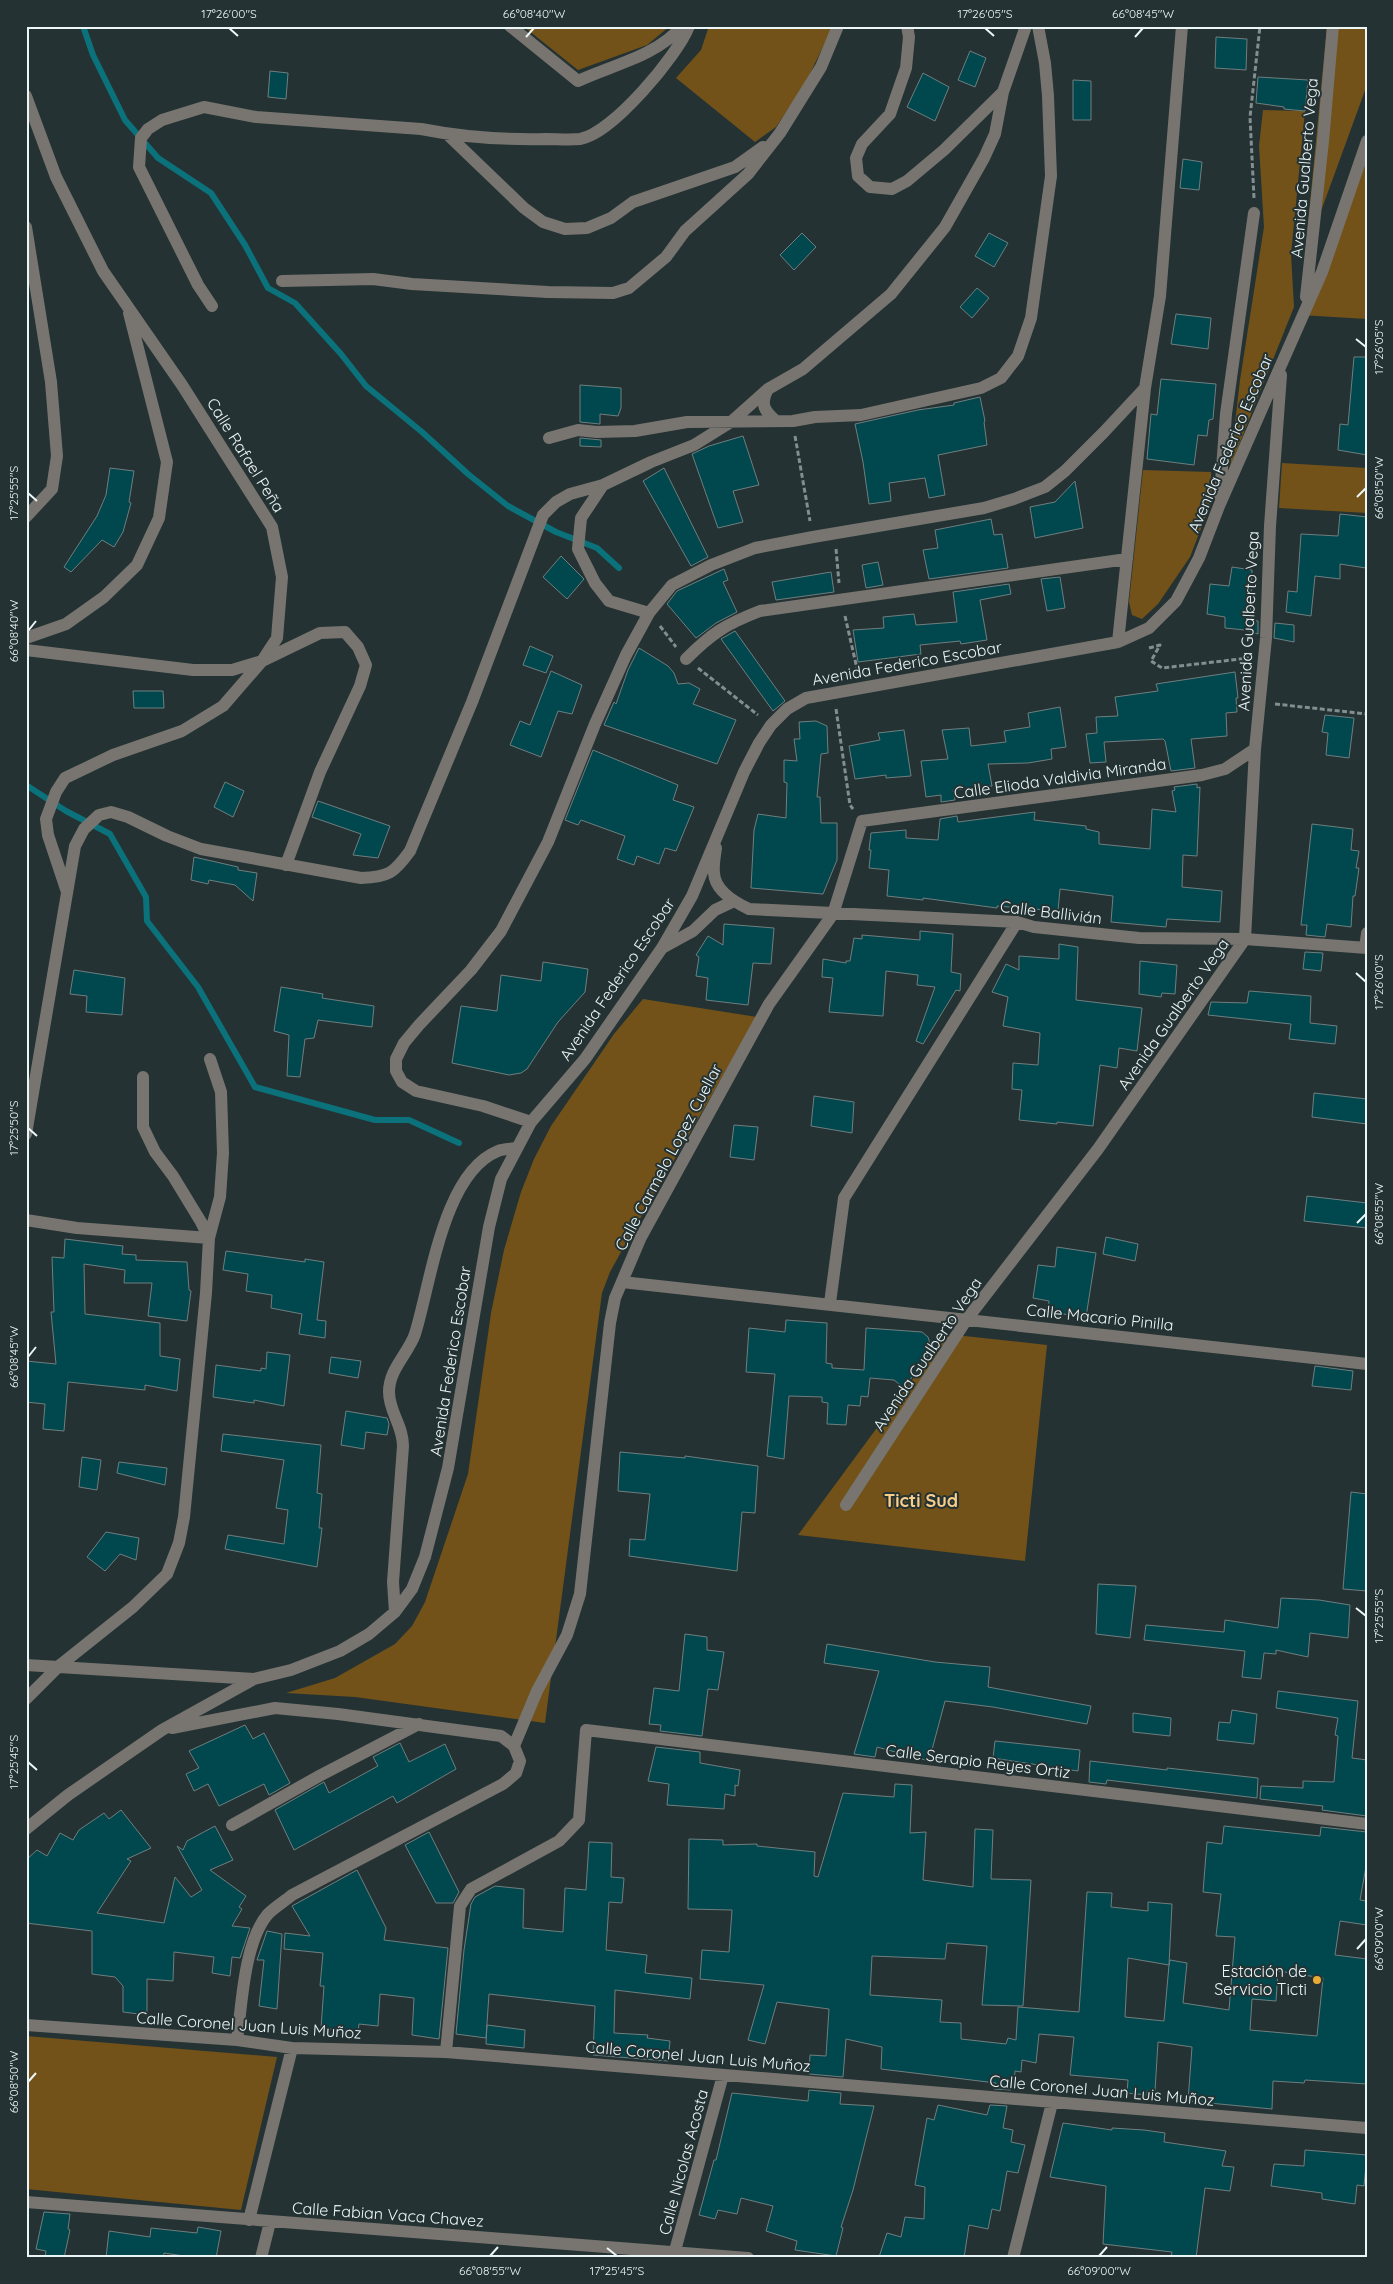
<svg xmlns="http://www.w3.org/2000/svg" width="1393" height="2284" font-family="Quicksand,sans-serif">
	<rect width="100%" height="100%" fill="#243233"/>
	<path fill="#725219" d="M523 26H670L647 45 578 70Z
		M709 26H833L805 84 776 127 755 142 676 78 701 50Z
		M1327 26H1367V85L1305 255Z
		M1263 110 1305 111 1291 254 1294 307 1230 467 1240 380 1264 227 1259 146Z
		M1367 137V319L1300 315Z
		M1282 463 1367 468V513L1279 508Z
		M1143 470 1211 472 1212 500 1190 557 1158 604 1142 619 1132 615 1129 602Z
		M643 999 757 1017 626 1243 610 1272 602 1293 545 1723 355 1697 286 1693 335 1678 395 1644 412 1626 425 1602 468 1474 491 1313 504 1250 521 1192 534 1159 551 1126 614 1034Z
		M946 1334 1047 1345 1025 1561 798 1535Z
		M26 2036 277 2057 241 2210 26 2189Z"/>
	<g fill="none" stroke-linecap="round" stroke-linejoin="round">
		<path stroke="#0b727b" stroke-width="6" d="M83 26 93 55 125 120 158 158 211 193 245 245 268 288 295 303 341 354 366 386 422 432 468 474 508 506 556 532 597 548 619 568
			M26 785 66 811 110 834 146 897 147 921 198 987 255 1087 375 1120H409L459 1143"/>
	</g>
	<path fill="#00484e" stroke="#6f7e7f" fill-rule="evenodd" d="M1216 37 1247 39 1246 70 1215 68Z
		M970 51 986 58 975 87 958 80Z
		M270 71 288 73 286 99 268 97Z
		M923 73 949 87 935 121 907 107Z
		M1258 77 1308 80 1305 111 1284 109V107L1256 103Z
		M1073 80 1091 81V120H1073Z
		M1183 159 1202 162 1199 190 1180 188Z
		M802 233 816 247 794 270 780 255Z
		M989 233 1008 243 994 267 975 256Z
		M977 288 989 298 972 318 960 307Z
		M1176 314 1211 318 1208 349 1171 344Z
		M1354 357H1367V455L1338 450 1340 424 1348 425Z
		M1161 379 1216 384 1213 419 1209 420 1207 436 1198 435 1194 465 1147 459 1151 414 1157 415Z
		M580 385 621 388V408L618 416 600 414V424L580 422Z
		M980 397 985 421 984 422 987 445 938 455 945 495 929 498 925 478 889 483 891 501 869 504 863 462 855 424 918 410 954 405V403Z
		M743 436 759 485 733 491 743 522 718 528 692 454 709 446Z
		M580 438 601 440V447L580 446Z
		M110 468 134 471 129 502 131 503 123 532 114 547 102 540 71 572 64 567 97 516 106 495Z
		M664 468 708 557 691 566 643 481Z
		M1075 481 1083 528 1035 538 1030 507 1055 502Z
		M1340 514 1367 517 1366 568 1340 564V579L1315 576 1311 616 1286 612 1288 591 1297 592 1301 534 1338 536Z
		M991 519 994 535 1002 534 1008 568 929 579 923 550 938 548 935 530Z
		M561 556 584 579 567 599 543 577Z
		M878 562 883 585 866 588 862 565Z
		M1232 567 1252 570 1250 620 1258 621V634L1245 630 1225 628V617L1207 614 1210 584 1229 586Z
		M724 569 728 580 723 582 737 612 716 623 696 638 667 604 677 591Z
		M831 572 834 592 776 600 772 582Z
		M1060 577 1065 608 1047 611 1041 579Z
		M1009 584 1011 594 980 600 987 640 961 644 960 641 920 645 921 654 858 662 853 630 884 628 883 617 914 614 916 625 957 622 953 592Z
		M1275 623 1294 625V642L1274 638Z
		M735 631 785 701 773 711 721 639Z
		M530 646 553 656 546 673 523 665Z
		M639 648 668 666 674 673 678 684 689 683 700 689 693 704 736 720 717 764 604 725 614 702 616 704 628 670Z
		M551 671 582 685 572 714 558 711 541 757 510 745 520 721 530 725Z
		M1235 672 1238 698H1236L1237 712 1226 713 1227 736 1191 739 1195 768 1171 771 1165 741 1163 739 1104 742 1106 762 1090 763 1086 734 1097 733 1096 717 1118 716 1115 697 1158 691 1156 684Z
		M133 691H163L164 708H134Z
		M1060 707 1066 747 1051 749 1052 759 1028 763 988 764 992 786 953 790 955 800 941 802V795L926 797 921 761 948 759 942 730 969 728 971 746 1006 742 1004 731 1030 727 1028 713Z
		M1325 715 1354 718 1349 758 1326 755 1328 733 1322 732Z
		M816 721 827 726 828 753 821 754 817 797H820L821 823H837V860L823 894 751 888 754 830 758 814 786 818 787 783 784 782V760L797 761 794 739H800L799 722Z
		M904 730 911 776 886 778V775L855 779 849 746 880 740 878 733Z
		M593 750 678 785 673 800 694 807 676 851 665 848 659 864 637 856 634 865 617 859 625 836 581 820 578 825 565 820Z
		M225 782 244 791 233 817 214 807Z
		M1197 784V788L1200 787 1197 856 1183 855 1182 887 1222 891 1220 922 1167 919 1166 927 1111 922 1113 896 1060 889 1058 911 997 906V908L923 898V900L887 896 889 870 869 868 871 850H869L871 833 906 830V838L938 840 940 819 957 816 958 822 1035 812 1034 820 1086 826V829L1099 832V844L1150 849 1152 809 1176 812 1172 791 1175 790 1174 787Z
		M318 801 390 826 378 858 353 855 361 834 312 817Z
		M1312 824 1353 829 1351 850 1359 851 1356 868H1359L1355 896H1353L1351 927 1327 924 1325 937 1306 935 1307 925H1301Z
		M194 857 238 867V870L257 873 253 901 235 885 209 880 208 884 191 880Z
		M724 924 774 928 771 964 753 963 748 1005 706 1000 708 978 696 976 699 957 696 955 708 936 723 945Z
		M920 931 953 934 951 972 961 974 960 991 956 990 923 1044 916 1041 935 987 917 985 918 975 886 971 883 1016 829 1012 833 978 822 977 823 959 846 963V961H850L854 938 862 939V935L920 940Z
		M1059 944 1078 947 1076 1000 1142 1008 1137 1051 1119 1048 1117 1068 1100 1065 1093 1126 1057 1122V1124L1019 1120 1022 1090 1012 1089 1013 1063 1038 1065 1040 1033 1003 1026 1008 997 992 992 1006 964 1019 970V956L1059 959Z
		M1305 952 1323 953 1321 971 1303 969Z
		M1140 961 1177 965 1175 994 1162 993 1161 997 1139 994Z
		M543 962 588 969 585 992 558 1022 527 1069 521 1073 509 1075 452 1063 461 1006 497 1011 501 975 541 981Z
		M74 970 125 978 122 1015 86 1012 87 996 70 994Z
		M281 987 323 994 322 998 374 1006 372 1027 318 1020 314 1038 305 1039 300 1077 287 1076 289 1035 274 1031Z
		M1249 991 1311 996 1310 1023 1337 1026 1335 1044 1289 1039 1291 1024 1208 1015 1211 1002 1247 1003Z
		M1314 1093 1367 1099V1124L1312 1117Z
		M814 1096 854 1102 852 1133 811 1126Z
		M734 1125 758 1127 754 1160 730 1157Z
		M1307 1196 1367 1203V1228L1304 1221Z
		M1106 1237 1138 1244 1135 1261 1103 1254Z
		M65 1239 123 1246 122 1254 136 1255V1260L187 1262 189 1290 191 1291 187 1321 148 1316 152 1283H124L125 1270 84 1264 85 1314 160 1323V1356L180 1359 177 1391 145 1385V1390L68 1382 64 1431 43 1429 45 1404 26 1402V1361L56 1364 51 1312H54L52 1257 64 1258Z
		M1057 1247 1096 1253 1086 1317 1048 1312 1049 1301 1033 1298 1038 1265 1055 1267Z
		M226 1251 305 1262V1259L324 1262 317 1320 326 1321 325 1338 299 1334 302 1314 271 1308 272 1295 246 1291 248 1274 223 1270Z
		M786 1320 827 1323 826 1363 832 1364V1368L864 1370 866 1328 922 1332 928 1337 932 1350 904 1388 894 1380 870 1378 868 1397 861 1396 860 1406 848 1405 846 1425 827 1424 828 1403 822 1402V1397L789 1396 784 1459 767 1456 775 1374 746 1372 749 1328 785 1332Z
		M267 1352 290 1355 284 1406 254 1400V1403L213 1397 216 1365 261 1371V1368L266 1369Z
		M331 1357 361 1361 358 1378 329 1373Z
		M1315 1366 1353 1371 1351 1390 1312 1386Z
		M346 1411 387 1418 389 1424 387 1435 366 1432 364 1449 341 1445Z
		M223 1434 321 1445 317 1493 322 1494 319 1528H322L317 1567 225 1549 228 1535 284 1544 288 1510 276 1508 284 1460 221 1451Z
		M620 1452 685 1458V1456L758 1466 755 1513 742 1512 737 1571 629 1556 630 1539 645 1540 650 1494 618 1491Z
		M82 1457 101 1460 97 1490 79 1487Z
		M119 1462 167 1468 165 1485 117 1473Z
		M1351 1492 1367 1494V1591L1343 1589Z
		M106 1532 139 1538 136 1560 120 1554 105 1571 87 1557Z
		M1098 1584 1136 1586 1130 1638 1096 1634Z
		M1281 1598 1319 1600 1350 1605 1348 1638 1310 1633 1308 1657 1276 1650V1654L1264 1653 1261 1679 1242 1677 1245 1651 1144 1640 1146 1625 1224 1632 1225 1620 1278 1628Z
		M685 1634 707 1637V1650L724 1652 718 1690 708 1689 702 1736 660 1731 661 1725 649 1724 654 1688 679 1691Z
		M827 1644 935 1662 990 1667 988 1687 1091 1706 1087 1724 993 1707 945 1701 929 1761 877 1747 875 1757 854 1754 879 1671 824 1663Z
		M1278 1691 1358 1701 1352 1758 1367 1760V1816L1322 1810 1323 1806 1260 1799 1261 1786 1303 1788V1781L1334 1782 1338 1736 1335 1735 1338 1718 1276 1708Z
		M1232 1710 1257 1714 1254 1744 1217 1740 1219 1722 1230 1723Z
		M1133 1713 1171 1718 1170 1736 1133 1732Z
		M245 1725 253 1739 264 1733 290 1783 269 1795 264 1784 219 1806 208 1784 194 1791 186 1774 199 1768 189 1751Z
		M995 1741 1080 1750 1078 1771 993 1758Z
		M400 1743 409 1762 445 1744 456 1769 397 1803 393 1796 294 1850 275 1810 324 1782 329 1793 378 1766 373 1757Z
		M656 1747 700 1752V1763L740 1770 738 1786 735 1785V1796L725 1794 724 1809 667 1805 669 1784 648 1781Z
		M1090 1761 1167 1770V1768L1258 1778 1257 1798 1107 1780 1106 1784 1089 1782Z
		M895 1784 912 1785 910 1833 926 1832 923 1880 973 1887 975 1829 993 1830 991 1879 1031 1880 1023 2006 982 2005 987 1946 947 1943 945 1959 872 1956 870 1995 942 2000 940 2022 961 2023V2039L1006 2044 1008 2038 1016 2040 1018 2007 1079 2012 1087 1892 1112 1893 1111 1907 1148 1911V1902L1172 1904 1169 1965 1170 1960 1187 1963 1183 2003 1229 2010 1235 1937 1216 1936 1221 1894 1203 1892 1207 1842 1222 1844 1224 1826 1320 1836 1321 1827 1367 1832V1861L1360 1900 1367 1901V1925L1340 1921 1335 1955 1367 1959V2084L1305 2080 1304 2083 1273 2081 1272 2109 1188 2101 1192 2047 1158 2042 1155 2091H1147V2095L1127 2093 1128 2080 1070 2075 1074 2037 1039 2034 1036 2063 1022 2060 1021 2072 1015 2071 1014 2085H1012L1011 2090 994 2089 996 2083 881 2069 882 2047 846 2039 843 2077 809 2074 810 2055 826 2056 829 2009 777 2002 765 2044 748 2040 764 1985 700 1979 702 1950 729 1952 732 1910 688 1909 689 1839 723 1840V1845L757 1844V1846L815 1852 814 1876 818 1877 843 1793 894 1797ZM1128 1958 1169 1965 1164 2021 1125 2017ZM1278 1971 1323 1978 1317 2036 1250 2030 1252 1999 1276 2001Z
		M121 1810 151 1848 127 1859 131 1861 97 1913 164 1923 175 1877 191 1897 202 1890 177 1846 183 1850 187 1841 215 1826 233 1860 210 1870 246 1896 239 1907 242 1909 232 1926 250 1928 240 1958 232 1957 230 1976 212 1973 214 1957 174 1952 173 1981 147 1979V2015L123 2012V1986L115 1977 92 1974V1931L26 1923V1860L37 1850 47 1856 60 1833 73 1840 79 1830 104 1813 109 1819Z
		M429 1832 459 1892 453 1903H436L405 1845Z
		M589 1842 612 1843 611 1877 624 1878 622 1903 609 1902 606 1950 647 1955 645 1973 692 1978 690 1999 615 1990 614 2033 648 2035 647 2038 670 2041 668 2061 593 2055 595 2006 489 1994 486 2038 456 2034 464 1950 471 1904 475 1897 495 1886 524 1889 523 1928 563 1932 565 1888 586 1890Z
		M357 1870 386 1928 384 1940 448 1948 439 2039 412 2035 414 1998 380 1994 378 2026 359 2024 358 2032 321 2028 324 1986H320L323 1953 284 1949 285 1933 310 1936 292 1906Z
		M267 1931 282 1934 277 2009 259 2006 264 1960H257Z
		M487 2025 525 2030 524 2048 486 2044Z
		M809 2090 841 2093 840 2104 874 2106 853 2190 841 2227 843 2228 836 2256 795 2250 797 2241 766 2231 773 2206 741 2198 737 2214 718 2210 715 2219 699 2215 714 2160H716L732 2093 808 2101Z
		M938 2105 987 2115 990 2105 1007 2106 1003 2128 1013 2130 1011 2142 1025 2145 1018 2173 1007 2171 1000 2211 992 2209 988 2229 969 2225 964 2258 879 2257 887 2233 901 2237 905 2217 924 2219 925 2187 915 2185 927 2118 934 2120Z
		M1063 2123 1112 2130V2128L1144 2130 1165 2133 1164 2142 1226 2151 1222 2166 1234 2167 1230 2191 1205 2188 1196 2258H1171L1172 2252 1103 2244 1106 2186 1050 2177Z
		M1305 2150 1367 2155 1364 2186 1357 2185 1355 2204 1322 2199V2193L1271 2186 1274 2164 1304 2166Z
		M44 2212 70 2214 68 2229 70 2230 64 2258H45L46 2251 36 2249Z
		M198 2227 221 2231 216 2258H197L164 2253 163 2258H106L109 2231 150 2237 151 2228 197 2233Z"/>
	<g fill="none" stroke-linecap="round" stroke-linejoin="round">
		<path stroke="#828e8f" stroke-width="3" stroke-dasharray="5 2.5" stroke-linecap="butt" d="M1254 198 1250 117 1260 26
			M795 436 810 521
			M836 549 839 583
			M845 616 858 673
			M660 626 676 647
			M1149 648 1160 645 1151 661 1162 668 1249 658
			M698 668 758 715
			M1275 704 1367 714
			M836 709 850 805 853 809"/>
		<path stroke="#787570" stroke-width="12" d="M510 26 578 81C612 65 657 56 682 26
			M907 26 909 37 906 68 890 114 862 144 856 158 858 176 870 187 892 189 907 181 944 150 1003 92
			M26 96 56 177 103 271 182 385 272 527 282 577 277 638 262 661 232 670H193L26 650
			M447 134 524 208 543 222 565 229 587 228 611 218 633 202 735 167 763 147
			M26 227 51 382 57 456 52 489 26 517
			M282 281 373 279 412 284 548 292 613 293 629 288 666 257 685 231 748 174 780 133 821 67 838 26
			M1306 297 1323 141 1333 26
			M212 306 198 285 139 167 141 138 148 129 162 120 204 107 256 117 421 129C462 137 504 140 546 139 557 139 569 140 580 139 612 134 678 55 689 26
			M768 389C760 404 764 411 776 421
			M549 438 578 430 597 432 635 431 687 422 793 421 815 417 861 415 981 388 1001 378 1018 356 1031 318 1051 176 1048 96 1045 63 1038 26
			M603 485 581 518 578 549 595 583 609 601 649 613
			M1220 496 1226 414 1254 213
			M26 638 66 624 104 597 137 565 159 518 167 462 129 313
			M1118 642 1145 388
			M686 659C712 633 726 624 760 611L1127 559
			M716 848C715 856 713 865 714 873 715 891 734 902 749 909L1017 922 1034 927 1139 938 1245 939 1367 948
			M67 892 48 835 46 819 56 792 65 778 113 755 182 731 223 706 262 661 320 633 345 632 358 647 366 665 360 686 320 772 286 865
			M662 948 693 931 715 910 732 902
			M1365 948 1367 933
			M143 1077V1127L155 1152 173 1176 201 1222 209 1238
			M531 1122 483 1106 416 1091 402 1082 396 1071V1059L404 1043 419 1025 471 970 501 931 548 842 595 724 626 655 649 613 672 585 711 565 755 548 813 537 984 508 1014 499 1045 487 1065 471 1104 432 1145 388 1160 296 1182 26
			M26 1134 75 846 84 829 99 815 111 812 128 817 167 836 201 849 361 878C389 877 394 873 410 851L472 702 543 515 556 502 570 494 603 485 651 462 694 445 731 422 768 389 803 369 891 294 945 227 984 158 995 134 1003 92 1026 26
			M26 1220 77 1228 209 1238
			M622 1282 1367 1364
			M830 1303 844 1198 1017 922
			M846 1505 967 1319 1098 1149 1245 939 1255 749 1266 638 1270 526 1281 375
			M395 1612 393 1582 403 1446C403 1425 389 1412 389 1392 389 1369 408 1354 415 1334 431 1283 443 1173 498 1151 503 1149 511 1149 517 1148
			M26 1665 254 1679
			M26 1699 59 1666 133 1607 167 1574 179 1543 184 1517 206 1293 209 1238 220 1197 223 1153 221 1092 210 1059
			M172 1728 275 1708 338 1714 501 1736 514 1746 520 1761 516 1773 503 1784 292 1895C285 1901 275 1907 268 1914 244 1942 242 2003 237 2040
			M514 1746 537 1691 567 1635 580 1594 610 1323 615 1298 641 1237 769 1004 833 914 862 821 1202 775 1225 769 1255 749
			M232 1825 321 1775 419 1724
			M26 1829 68 1795 162 1730 254 1679 291 1670 340 1651 369 1634 395 1612 412 1589 425 1557 448 1468 489 1227 501 1179 531 1122 585 1059 662 948 692 896 744 772 759 743 771 725 787 709 806 698 1118 642 1149 628 1176 601 1199 558 1219 506 1322 272 1367 141
			M26 2025 237 2040 292 2048 446 2052 1367 2128
			M446 2052 460 1906 471 1889 559 1841 579 1820 586 1730 1367 1824
			M26 2202 748 2258
			M249 2220 292 2048
			M261 2258 270 2222
			M673 2258 723 2075
			M1013 2258 1052 2103"/>
	</g>
	<path fill="none" stroke="#edf6f7" stroke-width="2" d="M229 28 238 36M985 28 994 36M526 37 534 28M1135 37 1143 28M1356 339 1366 347M28 493 37 501M1357 497 1366 488M28 631 36 621M1356 973 1366 982M28 1128 37 1136M1357 1223 1366 1214M28 1357 36 1347M1356 1608 1366 1616M28 1762 37 1770M1357 1949 1366 1939M28 2082 36 2073M607 2248 617 2256M490 2256 498 2247M1099 2256 1107 2247"/>
	<circle fill="#e9ab38" stroke="#243233" stroke-width="2" cx="1317" cy="1980" r="5"/>
	<g text-anchor="middle" dominant-baseline="central" stroke-width="4" stroke-linejoin="round" paint-order="stroke">
		<g font-size="16" fill="#edf6f7" stroke="#243233">
			<text transform="translate(1304 168) rotate(-85)">Avenida Gualberto Vega</text>
			<text transform="translate(1230 443) rotate(-67)">Avenida Federico Escobar</text>
			<text transform="translate(246 455) rotate(58)">Calle Rafael Peña</text>
			<text transform="translate(1248 621) rotate(-87)">Avenida Gualberto Vega</text>
			<text transform="translate(907 663) rotate(-10)">Avenida Federico Escobar</text>
			<text transform="translate(1060 778) rotate(-8)">Calle Elioda Valdivia Miranda</text>
			<text transform="translate(1051 912) rotate(7)">Calle Ballivián</text>
			<text transform="translate(617 979) rotate(-56)">Avenida Federico Escobar</text>
			<text transform="translate(1173 1014) rotate(-55)">Avenida Gualberto Vega</text>
			<text transform="translate(668 1157) rotate(-62)">Calle Carmelo Lopez Cuellar</text>
			<text transform="translate(1100 1317) rotate(6)">Calle Macario Pinilla</text>
			<text transform="translate(927 1354) rotate(-56)">Avenida Gualberto Vega</text>
			<text transform="translate(450 1361) rotate(-81)">Avenida Federico Escobar</text>
			<text transform="translate(978 1761) rotate(7)">Calle Serapio Reyes Ortiz</text>
			<text transform="translate(249 2025) rotate(4)">Calle Coronel Juan Luis Muñoz</text>
			<text transform="translate(698 2056) rotate(5)">Calle Coronel Juan Luis Muñoz</text>
			<text transform="translate(1102 2090) rotate(5)">Calle Coronel Juan Luis Muñoz</text>
			<text transform="translate(683 2162) rotate(-75)">Calle Nicolas Acosta</text>
			<text transform="translate(388 2214) rotate(4)">Calle Fabian Vaca Chavez</text>
		</g>
		<g font-size="16" fill="#edf6f7" stroke="#243233" text-anchor="end">
			<text x="1307" y="1971">Estación de<tspan x="1307" dy="18">Servicio Ticti</tspan></text>
		</g>
		<g font-size="18" font-weight="bold" fill="#face89" stroke="#243233">
			<text x="921" y="1500">Ticti Sud</text>
		</g>
	</g>
	<rect width="1393" height="2284" fill="none" stroke="#243233" stroke-width="55"/>
	<rect x="28" y="28" width="1338" height="2228" fill="none" stroke="#edf6f7" stroke-width="2"/>
	<g font-size="12" text-anchor="middle" fill="#edf6f7">
		<text x="229" y="18">17°26'00"S</text>
		<text x="534" y="18">66°08'40"W</text>
		<text x="985" y="18">17°26'05"S</text>
		<text x="1143" y="18">66°08'45"W</text>
		<text transform="translate(1379 347) rotate(-90)" y="4">17°26'05"S</text>
		<text transform="translate(1379 488) rotate(-90)" y="4">66°08'50"W</text>
		<text transform="translate(14 493) rotate(-90)" y="4">17°25'55"S</text>
		<text transform="translate(14 631) rotate(-90)" y="4">66°08'40"W</text>
		<text transform="translate(1379 982) rotate(-90)" y="4">17°26'00"S</text>
		<text transform="translate(14 1128) rotate(-90)" y="4">17°25'50"S</text>
		<text transform="translate(1379 1214) rotate(-90)" y="4">66°08'55"W</text>
		<text transform="translate(14 1357) rotate(-90)" y="4">66°08'45"W</text>
		<text transform="translate(1379 1616) rotate(-90)" y="4">17°25'55"S</text>
		<text transform="translate(14 1762) rotate(-90)" y="4">17°25'45"S</text>
		<text transform="translate(1379 1939) rotate(-90)" y="4">66°09'00"W</text>
		<text transform="translate(14 2082) rotate(-90)" y="4">66°08'50"W</text>
		<text x="490" y="2275">66°08'55"W</text>
		<text x="617" y="2275">17°25'45"S</text>
		<text x="1099" y="2275">66°09'00"W</text>
	</g>
</svg>
